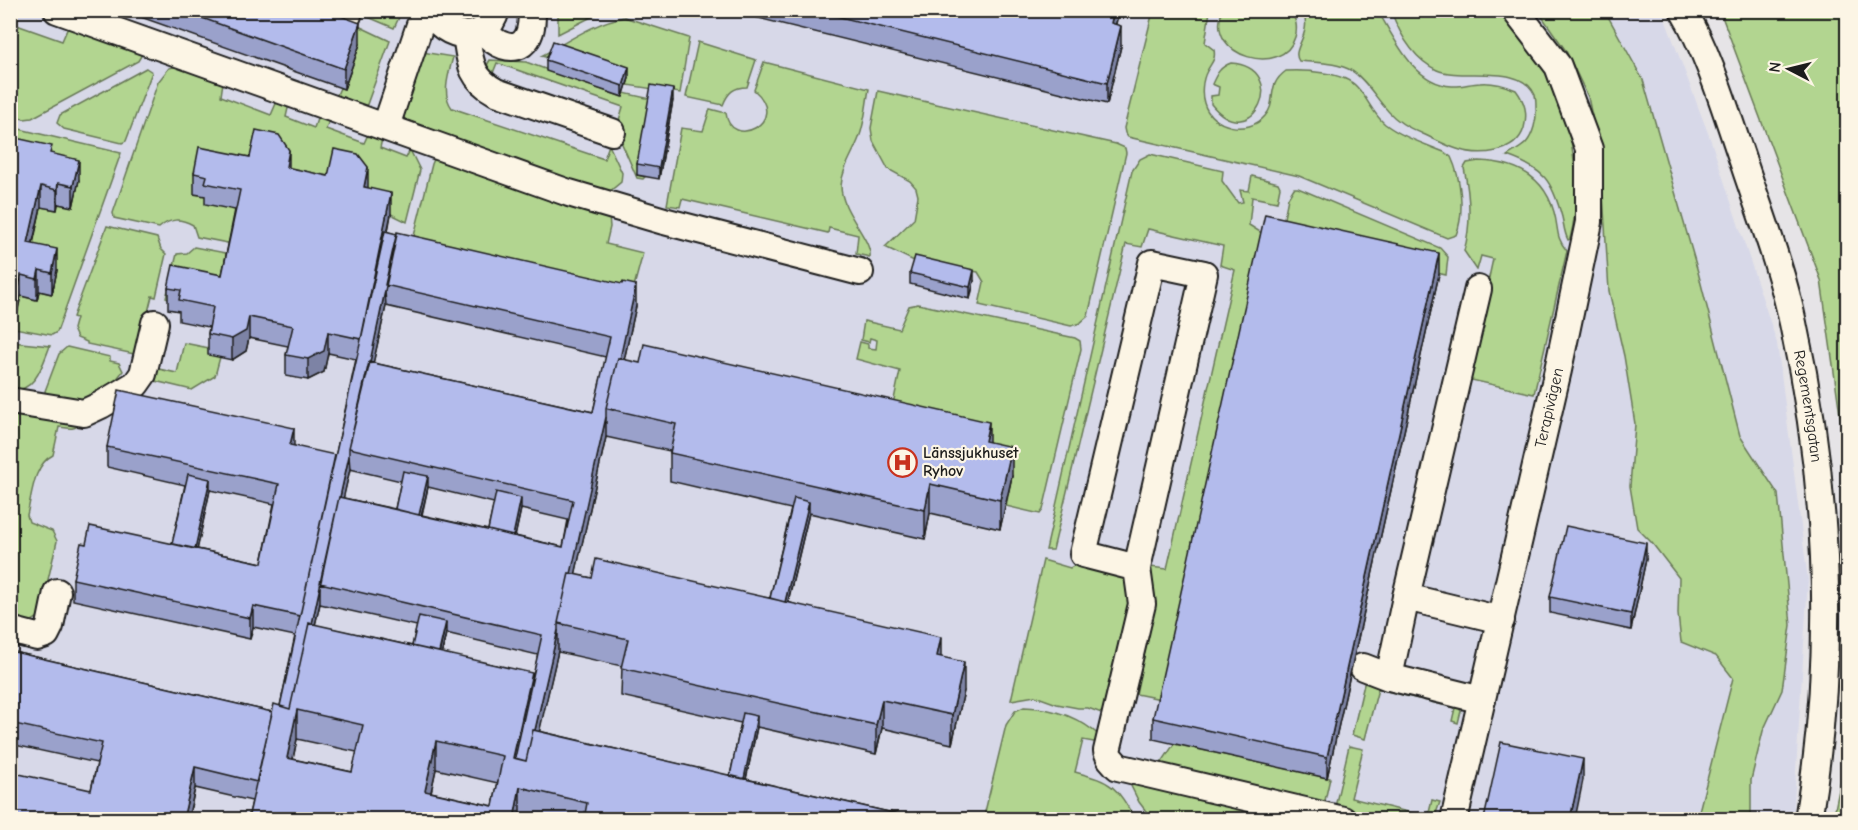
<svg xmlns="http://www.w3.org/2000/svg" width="1858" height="830" font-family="'Comic Neue',sans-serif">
	<rect width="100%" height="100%" fill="#e6e4e7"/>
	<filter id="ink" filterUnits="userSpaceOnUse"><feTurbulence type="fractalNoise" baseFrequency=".0167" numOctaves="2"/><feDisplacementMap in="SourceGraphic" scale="12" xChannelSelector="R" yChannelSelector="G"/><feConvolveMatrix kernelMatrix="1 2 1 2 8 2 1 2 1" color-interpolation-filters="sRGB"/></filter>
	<g filter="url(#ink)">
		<path fill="#d7d8e8" d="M10 11H1662L1711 141 1777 343 1808 580 1793 819H11Z"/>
		<path fill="#b2d590" stroke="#677856" stroke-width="1.5" d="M354 11H402L394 28Z
			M558 11V10L603 11 558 34Z
			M1153 11H1210L1205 43 1214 50C1216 60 1211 63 1207 71 1202 80 1201 94 1204 103 1211 128 1248 136 1265 116 1278 102 1265 86 1286 71 1305 70 1344 72 1357 87 1368 99 1373 114 1385 124 1402 137 1425 144 1444 152L1451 157C1461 178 1465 213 1456 235L1447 238 1299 176 1128 137 1125 133 1124 128Z
			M1222 11H1290C1296 18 1298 28 1295 37 1283 78 1205 57 1222 11Z
			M1303 11H1379L1382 18C1397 44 1416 84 1452 86 1461 87 1471 83 1480 83 1493 82 1504 85 1516 90 1525 102 1528 113 1524 128 1516 155 1478 156 1457 149 1445 145 1434 139 1423 134 1415 130 1406 127 1399 121 1380 108 1370 82 1352 71 1337 62 1316 63 1299 61 1290 49 1313 35 1303 11Z
			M1391 11H1499C1512 25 1526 40 1537 57 1570 107 1585 182 1570 239L1568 240C1564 232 1564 225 1562 217 1552 180 1544 169 1507 156 1513 152 1521 148 1526 143 1533 135 1537 119 1536 109 1536 105 1536 99 1535 95 1521 62 1462 81 1437 70 1413 59 1400 35 1391 11Z
			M1538 11H1605L1643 80 1698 272 1740 436 1778 494 1791 625 1782 690 1763 731 1751 780V819H1697L1733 678 1716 656 1681 642 1678 614 1679 578 1652 543 1637 528 1630 486 1635 424 1624 356 1609 291 1601 160 1588 97 1566 51Z
			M1720 11H1847V464L1821 280Z
			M624 17 689 38 680 93 627 85 629 78 541 56C567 42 595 22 624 17Z
			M348 21 390 41 366 107 336 97 340 88 344 89Z
			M11 23 62 41 69 25 139 51 141 56 138 61 32 118 24 119 11 116Z
			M698 42 756 60 747 87C734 87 728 92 723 105L686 97Z
			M422 52 453 57C449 73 441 94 452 108L604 159 609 145 622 173 621 182 609 192H601L411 129 403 116 402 106Z
			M490 60 526 62 622 97 624 93 651 99 637 175 645 177 643 179 637 178 616 130 623 107 497 63 491 78C486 71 485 67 490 60Z
			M764 62 869 89C866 105 865 123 859 138 853 154 842 169 841 186 841 212 872 239 870 257L856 254 858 235 829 228 828 233 682 199 680 207 667 205 681 128 703 131 710 109 726 113C730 151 791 122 754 90Z
			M1231 63C1292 67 1253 156 1211 104V96L1218 95 1219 87 1212 84C1217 73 1220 67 1231 63Z
			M178 66 223 82 221 96 271 115 278 99 289 104 286 117 314 128 319 113 330 117 326 129 364 143 370 130 383 134 380 148 406 158 410 150 420 170 407 222 391 214 250 178 207 197 240 211 233 244 197 237 193 225C180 218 170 218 159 228L114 218 113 213 158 82 169 68Z
			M146 68 152 72 126 141 122 143 64 129 57 123 60 115Z
			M878 91 1116 144 1125 148 1126 153 1088 316 1080 323 1071 326 979 305 984 282 978 272 912 260 885 247 914 219 918 196 916 188 910 181 888 169 873 141 871 128Z
			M11 127 121 153 57 332 52 335 14 328 21 296 36 300 39 291 52 294 57 270 28 263 41 207 57 210 11 176Z
			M1150 154 1223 171 1222 181 1238 203 1243 202 1240 190 1249 191 1252 176 1278 183 1280 187 1277 202 1252 197 1249 225 1265 235 1161 699 1136 694 1151 622 1147 571 1150 567 1167 569 1235 270 1220 265 1223 246 1148 229 1142 247 1126 244 1053 550H1046L1132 171 1140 159Z
			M435 157 609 216 610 227 606 244 643 253 629 305 409 256 432 164Z
			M1479 161C1515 162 1544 176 1554 212 1559 229 1555 237 1567 251L1534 394 1467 379 1493 259 1481 256 1477 270 1464 251C1472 223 1470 196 1464 168L1467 163Z
			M1294 188H1298L1440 248 1448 257 1446 275 1280 238 1288 198Z
			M107 226 157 238 161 249 166 254 156 297 152 296 138 352 134 354 87 344V342L77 338 73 329 76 318 73 317Z
			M194 247 231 254 222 296 170 300 166 298 177 254 187 253Z
			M918 304 1075 338 1080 341 1081 349 1043 510 1040 514 1006 506 1012 476 888 428 900 371 856 359 860 342 868 344V348L876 349 877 340 870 338 869 342 861 340 864 321 899 329 909 306Z
			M11 342 50 346C42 366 36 391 11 391Z
			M184 343 209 348 220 357 215 376 192 390 155 381 152 375 154 368 177 373Z
			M67 347 110 357V361L119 363 123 371 116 380 119 383 87 403 46 396 45 391 59 354Z
			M11 409 81 422C76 431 68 428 59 427L53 455C33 465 32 495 27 515L29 522 52 531 57 541 41 610 37 618 29 623 11 622Z
			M1043 560 1070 568 1077 564 1124 577 1130 587 1132 598 1107 715 1088 708H1078L1057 704 1035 696 1011 700Z
			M1365 680 1455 702 1461 711 1458 723 1452 721 1455 708 1378 689 1365 739 1352 735Z
			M1024 707C1054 708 1081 718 1102 738L1099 743 1083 740 1075 772C1113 782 1116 786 1135 819L983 820 1006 725 1015 711Z
			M1174 744 1330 778 1324 805 1158 768Z
			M1349 746 1363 749 1351 798 1428 817 1432 800 1440 802 1434 819H1389L1335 807Z
			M1847 751V819H1833Z
			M1140 781 1298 819H1152L1139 802 1131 786Z"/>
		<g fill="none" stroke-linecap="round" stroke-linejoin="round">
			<defs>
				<g id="minor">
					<path d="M57 10 569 193 664 221 860 272"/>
					<path d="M335 10 348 15"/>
					<path d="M430 10C443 39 487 46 496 10"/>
					<path id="s1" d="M1683 10C1709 53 1728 118 1745 167 1762 218 1782 270 1793 323 1829 487 1836 653 1808 820"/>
					<path d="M483 30C492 42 515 57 527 38 532 30 532 20 532 10"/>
					<path d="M466 35C470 61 470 78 496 92L612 132"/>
					<path d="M386 126 425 10"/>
					<path d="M10 401 84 413 101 405 136 384 143 374 155 323"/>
					<path d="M1137 568 1083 554 1152 263 1204 274 1137 568 1142 604 1107 751 1110 758 1118 767 1343 820"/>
					<path d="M1406 597 1478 289"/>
					<path d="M10 630 37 637 46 634 50 626 57 592"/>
					<path d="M1363 667 1389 677 1482 700"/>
					<path d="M1389 677 1406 597 1501 620"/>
					<path id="s2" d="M1454 820 1558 370 1589 222V149L1558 66 1515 10"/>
				</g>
			</defs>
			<use href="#minor" stroke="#1c1c1c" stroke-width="30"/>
			<use href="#minor" stroke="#fcf5e5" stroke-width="26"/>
		</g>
		<path fill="#9aa1cb" stroke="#1c1c1c" stroke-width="1.5" fill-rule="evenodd" d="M121 10H325L360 44 344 89Z
			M726 10H1119L1116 24 1121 46 1107 104Z
			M546 60 629 78 623 97 546 71Z
			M673 100 659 179 637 175V164Z
			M52 154 79 180 73 207 58 204 57 210 41 207 33 244 57 270 52 294 39 291 37 300 21 296 10 155Z
			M289 168 367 188 391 214 388 232 636 306 624 360 989 442 1012 476 1000 529 930 513 925 539 809 513 788 602 941 657 964 691 952 744 882 728 876 754 757 727 746 779 919 819H536L520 816V819H248L252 801 195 788 189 816 91 790 97 763 10 744V651L272 712 280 706 295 636 253 627 250 639 73 600V579L86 544H172L185 485 107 467V447L294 446 335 458 356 359 328 353 324 372 308 380 286 376V355L288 346 249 338 246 351 232 360 208 355V334L209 327 179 321V311L168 309V288L222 275 235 210 205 204V196L194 194V173ZM386 306 606 357 593 412 373 363ZM606 437 670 451V481L791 509 770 598 592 578 575 575ZM350 469 401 481 395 509 343 498ZM428 487 494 503 488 530 422 515ZM210 490 274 504 262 563 197 549ZM521 509 568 520 563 547 515 536ZM320 604 417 626 412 646 315 625ZM446 633 538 655 532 681 442 653ZM558 651V652L622 666 621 696 741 723 730 776 539 731ZM297 739 357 752 352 772 293 759ZM436 769 498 783 493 806 431 792Z
			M910 273 974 281 970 299 910 284Z
			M1439 274 1327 778 1153 739V718Z
			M1646 559 1631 630 1550 613V597Z"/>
		<path fill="#7d83a5" stroke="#1c1c1c" stroke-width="1.5" d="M1114 10H1119L1111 44V23Z
			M360 23V44L344 89V69Z
			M1121 26V46L1107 104V83Z
			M629 67V78L623 97V86Z
			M673 89V100L659 179V168Z
			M289 150V171L286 167Z
			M79 160V180L73 207V186Z
			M368 167V188L364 187Z
			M58 183V204L57 210V190Z
			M41 186V207L28 263V243Z
			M391 193V214L361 360V339Z
			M57 249V270L52 294V273Z
			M1439 253V274L1327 778V757Z
			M39 270V291L37 300V279Z
			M974 270V281L970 299V287Z
			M21 275V296L10 343V323Z
			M636 285V306L613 410 608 409Z
			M385 291 386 306 354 449 351 448Z
			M249 317V338L246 351 232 360V339Z
			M328 332V353L324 372 308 380V359Z
			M606 417V437L564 625 559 624Z
			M989 422V451L985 441Z
			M294 428V449L290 445Z
			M1012 447V476L1000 529V500Z
			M349 456 350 469 324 584 321 583Z
			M428 476V487L417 534V523Z
			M210 479V490L193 569V558Z
			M930 484V513L925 539V510Z
			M521 498V509L511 556V545Z
			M809 502V513L781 630V619Z
			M1646 543V559L1631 630V614Z
			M320 587V603L290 737V721Z
			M253 606V627L250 639V618Z
			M446 622V633L436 680V669Z
			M558 630V651L526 790V769Z
			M941 637V666L937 656Z
			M964 662V691L952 744V715Z
			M532 673V701L517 767 513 758Z
			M882 700V728L876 754V725Z
			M297 710V739L287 787V758Z
			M757 716V727L740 807V796Z
			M436 741V769L425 819V791Z
			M1583 759V780L1575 819H1570Z
			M195 767V788L188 819 184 815Z
			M520 787V819H514Z"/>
		<path fill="#b3bbec" stroke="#1c1c1c" stroke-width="1.5" fill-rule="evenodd" d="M180 10H325L360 23 344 69Z
			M812 10H1114L1111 23 1121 26 1107 83Z
			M553 41 629 67 623 86 546 60Z
			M651 85 673 89 659 168 637 164Z
			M256 130 279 135 289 150 286 167 328 176 334 149 358 154 368 167 364 187 391 193 361 339 328 332 324 351 308 359 286 355 293 326 249 317 246 331 232 339 208 334 213 307 179 300 181 290 168 288 173 265 222 275 240 190 205 183 207 176 194 173 199 147 250 157Z
			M16 138 52 146 50 153 79 160 73 186 58 183 57 190 41 186 28 243 57 249 52 273 39 270 37 279 21 275 10 323V155H12Z
			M1265 214 1439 253 1327 757 1153 718Z
			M385 231 397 234 370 362 349 448V456L340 497H339L312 624 309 623 290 709 280 706Z
			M397 232 622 284 623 282 636 285 620 359 618 358 606 408V417L571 574 569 573 558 623V630L535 730H533L526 761 515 758 542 635 320 583 339 497 563 547 573 500 349 448 369 362 593 412 610 337 385 285Z
			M915 256 974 270 970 287 910 273Z
			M644 344 989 422 985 441 1012 447 1000 500 930 484 925 510 670 453 676 424 606 408 618 358 640 363Z
			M119 390 294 428 290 445 335 455 300 616 253 606 250 618 73 579 81 543 86 544 90 526 262 563 279 484 107 447Z
			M403 471 428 476 419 515 395 509Z
			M188 474 210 479 195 549 172 544Z
			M496 492 521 498 513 536 488 530Z
			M794 498 809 502 785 602 770 598Z
			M1566 526 1646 543 1631 614 1550 597Z
			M596 559 941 637 937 656 964 662 952 715 882 700 876 725 621 668 628 639 558 623 569 573 592 578Z
			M419 616 446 622 439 652 412 646Z
			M309 623 532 673 513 758 526 761 533 730 919 819H584L587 803 520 787 514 819H248L274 704 290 709ZM297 710 363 725 352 772 287 758ZM436 741 503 756 493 806 425 791Z
			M10 651 272 712 257 782 195 767 184 815 203 819H10V772L91 790 102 743 10 723Z
			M743 713 757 716 744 779 730 776Z
			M1501 742 1583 759 1570 819H1484Z"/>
	</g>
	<defs>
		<symbol id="hospital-ring" viewBox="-11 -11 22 22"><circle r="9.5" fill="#fcf5e5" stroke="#c8321e" stroke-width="1.5"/><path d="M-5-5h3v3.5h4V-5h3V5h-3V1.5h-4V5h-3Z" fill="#c8321e"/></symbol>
	</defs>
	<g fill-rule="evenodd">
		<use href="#hospital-ring" x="886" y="446" width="33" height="33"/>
	</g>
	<g text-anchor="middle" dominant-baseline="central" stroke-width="4.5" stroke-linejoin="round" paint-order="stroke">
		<g font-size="16" fill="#1c1c1c" stroke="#fcf5e5">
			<text stroke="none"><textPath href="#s1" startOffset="417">Regementsgatan</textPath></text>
			<text stroke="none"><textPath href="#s2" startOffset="423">Terapivägen</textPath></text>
		</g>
		<g font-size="16" font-weight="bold" fill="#1c1c1c" stroke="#fcf5e5" text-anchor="start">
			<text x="923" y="453">Länssjukhuset<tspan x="923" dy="18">Ryhov</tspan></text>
		</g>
	</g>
	<rect width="1858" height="830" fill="none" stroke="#fcf5e5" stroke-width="36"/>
	<rect x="18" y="18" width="1822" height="794" fill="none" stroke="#1c1c1c" stroke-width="2" filter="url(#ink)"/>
	<g transform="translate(1789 69) rotate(277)" stroke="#fcf5e5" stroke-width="4.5" paint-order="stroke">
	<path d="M0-4.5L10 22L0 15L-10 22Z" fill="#1c1c1c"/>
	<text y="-9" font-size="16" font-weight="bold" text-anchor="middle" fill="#1c1c1c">N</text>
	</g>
</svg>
